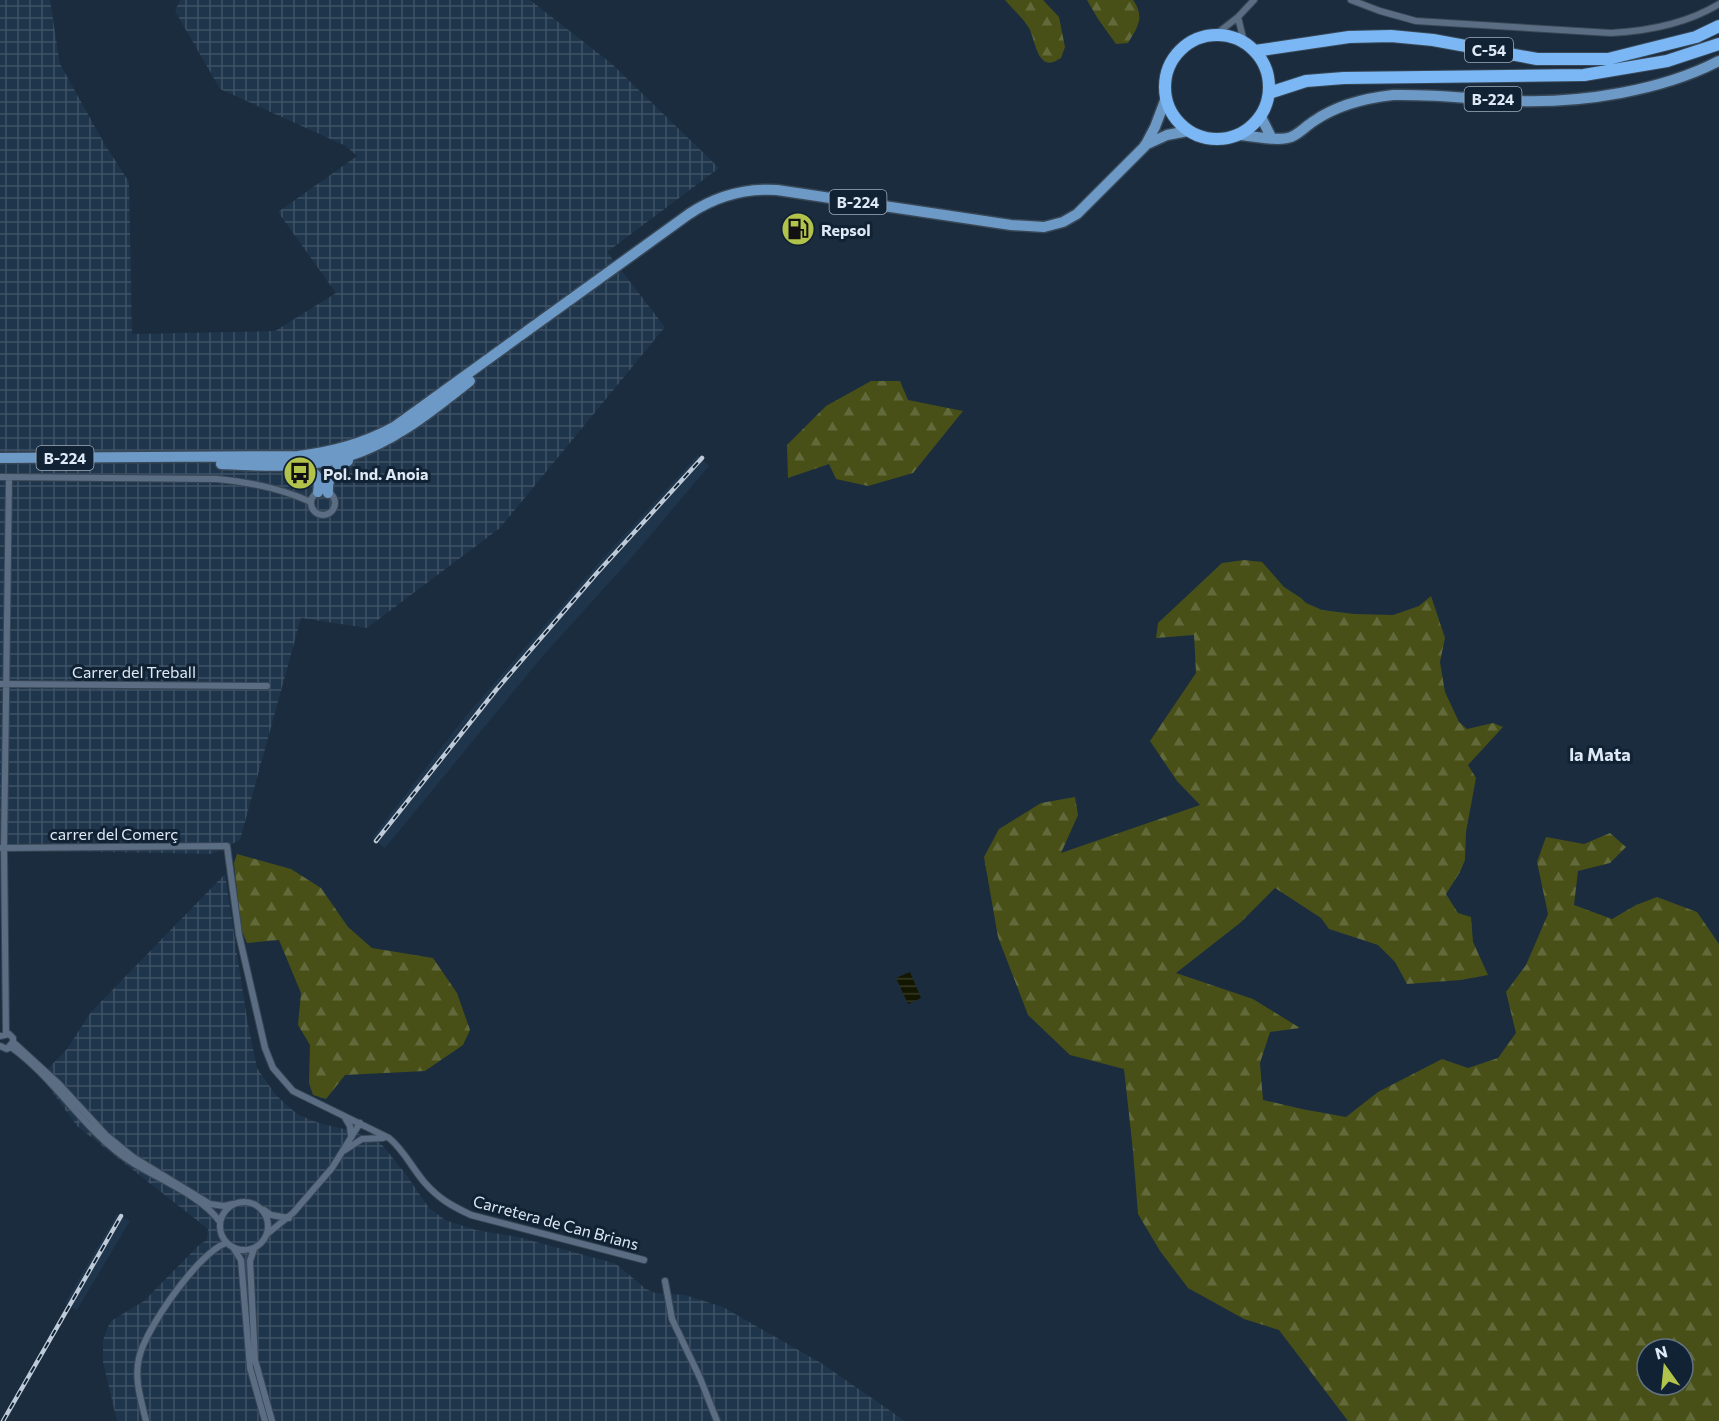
<svg xmlns="http://www.w3.org/2000/svg" width="1719" height="1421" font-family="Commissioner,sans-serif">
	<defs>
		<pattern id="industrial-grid" width="8" height="8" patternUnits="userSpaceOnUse" patternTransform="scale(1.5)"><rect width="8" height="8" fill="#1f354b"/><path d="M0 4h8M4 0v8" fill="none" stroke="#3f5266"/></pattern>
		<pattern id="forest-firs" width="22" height="20" patternUnits="userSpaceOnUse" patternTransform="scale(1.5)"><rect width="22" height="20" fill="#485018"/><path d="M5 1l3.5 6h-7zM16 11l3.5 6h-7z" fill="#62693a"/></pattern>
		<pattern id="water-rules" width="6" height="5" patternUnits="userSpaceOnUse" patternTransform="scale(1.5)"><rect width="6" height="5" fill="#141700"/><path d="M0 2.5h6" fill="none" stroke="#363926"/></pattern>
	</defs>
	<rect width="100%" height="100%" fill="#1a2c3d"/>
	<path fill="#1f354b" d="M698 455 709 466 627 563 542 657 385 848 372 838 465 717 602 559Z
		M117 1214 130 1221 77 1310 65 1303Z"/>
	<path fill="url(#industrial-grid)" d="M0 0H50L60 64 104 143 129 182 132 334 275 331 336 293 278 212 357 156 346 146 220 89 175 11 180 0H530L612 64 719 168 607 252 665 327 500 528 367 628 301 618 240 840 212 854 0 850Z
		M225 874 247 1019 257 1068 275 1094 290 1108 299 1115 319 1123 348 1130 379 1141 405 1173 429 1208 445 1220 476 1230 518 1237 606 1261 616 1264 646 1289 655 1293 685 1295 723 1307 821 1363 905 1421H117L103 1362V1341L106 1331 111 1321 144 1301 199 1245 207 1240 208 1229 77 1126 41 1076 67 1049 91 1012Z"/>
	<path fill="url(#forest-firs)" fill-rule="evenodd" d="M1005 0H1043L1059 17 1065 47 1061 58C1056 61 1050 65 1044 61 1036 55 1034 39 1030 30 1024 18 1013 10 1005 0Z
		M1087 0H1133C1145 17 1138 27 1128 43L1116 44 1098 19Z
		M871 381H900L908 400 963 411 913 473 868 486 836 479 829 464 788 478 787 445 826 406Z
		M1244 560 1262 562 1284 587 1301 598 1306 603 1322 610 1354 614 1393 615 1419 606 1431 596 1445 638 1440 662 1445 692 1459 722 1467 729 1493 723 1503 727 1468 765 1476 778 1466 832 1465 860 1460 872 1446 894 1458 913 1471 917 1473 942 1488 975 1461 980 1407 984 1395 962 1378 945 1329 929 1321 918 1275 888 1240 923 1176 973 1253 999 1300 1028 1270 1032 1260 1063 1263 1100 1302 1109 1346 1117 1378 1092 1442 1059 1468 1068 1498 1058 1516 1033 1506 992 1526 965 1548 914 1537 862 1546 837 1584 844 1610 833 1626 847 1610 863 1578 871 1574 905 1612 919 1636 905 1657 897 1697 912 1719 944V1421H1348L1279 1330 1244 1319 1188 1288 1160 1251 1138 1214 1133 1151 1124 1069 1070 1055 1028 1015 998 937 984 857 999 829 1041 803 1075 797 1078 815 1061 853 1200 805 1177 781 1150 741 1196 673 1194 635 1156 638 1158 623 1222 563ZM1647 1349H1683V1385H1647Z
		M237 854 291 869 321 888 348 927 372 948 433 958 457 993 470 1030 463 1045 425 1071 345 1075 326 1099 313 1095 309 1083 310 1045 298 1025 301 993 279 940 247 943 241 929 234 863Z"/>
	<path fill="url(#water-rules)" d="M910 972 921 998 908 1004 896 978Z"/>
	<g fill="none" stroke-linecap="round" stroke-linejoin="round">
		<defs>
			<path id="street" d="M1351 0 1380 11 1416 21 1611 33C1649 31 1686 24 1719 4
				M1238 17 1244 42
				M1215 35 1238 17 1254 0
				M0 477 217 479C251 482 280 488 311 502
				M311 503a12 12 0 1 1 24 0a12 12 0 1 1-24 0Z
				M0 684 267 686
				M0 848 227 846 239 935 265 1048 273 1068 293 1091 389 1138C404 1150 412 1168 425 1183 439 1199 452 1206 471 1215L644 1260
				M6 1033 4 848 9 477
				M0 1036 9 1034 13 1038V1042L7 1049 0 1046
				M13 1042 59 1084 106 1135 133 1157 210 1204 224 1206 233 1204
				M11 1047C57 1080 85 1133 133 1163 160 1180 202 1196 220 1222
				M344 1116 350 1126 351 1136
				M345 1150 362 1139 383 1138
				M220 1226a24 24 0 1 1 48 0a24 24 0 1 1-48 0Z
				M264 1210 271 1215 289 1218
				M267 1234 293 1213 332 1168 360 1123
				M234 1249 241 1260 250 1368 265 1421
				M254 1249 250 1261 255 1360 272 1421
				M665 1281 672 1319 700 1378 717 1421
				M146 1421C141 1400 134 1379 139 1358 145 1329 199 1252 226 1243"/>
			<path id="primary" d="M1261 117 1271 137
				M1240 135C1253 136 1279 142 1291 137 1299 134 1306 126 1314 121 1337 105 1366 98 1393 95 1435 94 1476 99 1517 101 1582 103 1661 91 1719 61
				M1145 145 1167 135 1188 131
				M0 458 298 456C333 452 363 444 394 427L689 214C716 196 744 188 777 190L1011 225 1044 227 1063 222 1077 214 1145 146 1155 127 1166 98
				M221 464C263 466 308 469 349 456 395 442 433 410 470 381
				M301 465C315 471 321 477 318 492
				M328 493C327 475 334 469 348 461"/>
			<path id="highway" d="M1165 87a52 52 0 1 1 104 0a52 52 0 1 1-104 0Z
				M1255 51 1349 37 1391 36 1433 40 1537 59H1608L1696 37 1719 26
				M1269 93 1306 81 1344 78 1584 75 1667 61 1719 44"/>
		</defs>
		<use href="#street" stroke="#384756" stroke-width="8"/>
		<use href="#primary" stroke="#384756" stroke-width="13"/>
		<use href="#highway" stroke="#384756" stroke-width="14"/>
		<use href="#street" stroke="#5a6d82" stroke-width="6"/>
		<use href="#primary" stroke="#6d99c6" stroke-width="10"/>
		<use href="#highway" stroke="#7ab7f4" stroke-width="12"/>
		<defs>
			<path id="rail" d="M376 841 496 690 597 573 702 458
				M3 1421 121 1216"/>
		</defs>
		<use href="#rail" stroke="#becad7" stroke-width="4.5"/>
		<use href="#rail" stroke="#102233" stroke-width="2" stroke-dasharray="7" stroke-linecap="butt"/>
	</g>
	<defs>
		<symbol id="fuel-disc" viewBox="-11 -11 22 22"><circle r="9.5" fill="#b2c34c" stroke="#102233"/><path d="M-5.5-6h7V0h2V4h1.3V-2.5L3-4.5l.8-.8L6-3V5H2.5V1h-1V6h-7ZM-4.2-4.7v3.2H.2V-4.7Z" fill="#111"/></symbol>
		<symbol id="bus-disc" viewBox="-11 -11 22 22"><circle r="9.5" fill="#b2c34c" stroke="#102233"/><path d="M-5-6H5V4H4V6H2V4H-2V6H-4V4H-5ZM-3.5-4V0h7V-4ZM-3.5 1.2v1.5H-2V1.2ZM2 1.2v1.5H3.5V1.2Z" fill="#111"/></symbol>
	</defs>
	<g fill-rule="evenodd">
		<use href="#fuel-disc" x="779" y="210" width="38" height="38"/>
		<use href="#bus-disc" x="281" y="454" width="38" height="38"/>
	</g>
	<g text-anchor="middle" dominant-baseline="central" stroke-width="6" stroke-linejoin="round" paint-order="stroke">
		<g fill="#102233" stroke="#a0adbb" stroke-width="1.5">
			<rect x="1465" y="38" width="48" height="24" rx="4.5"/>
			<rect x="1464.5" y="87" width="57" height="24" rx="4.5"/>
			<rect x="829.5" y="190" width="57" height="24" rx="4.5"/>
			<rect x="36.5" y="446" width="57" height="24" rx="4.5"/>
		</g>
		<g font-size="15" font-weight="bold" fill="#dee9f5">
			<text x="1489" y="50">C-54</text>
			<text x="1493" y="99">B-224</text>
			<text x="858" y="202">B-224</text>
			<text x="65" y="458">B-224</text>
		</g>
		<g font-size="16" font-weight="bold" fill="#dee9f5" stroke="#102233" text-anchor="start">
			<text x="821" y="229">Repsol</text>
			<text x="323" y="473">Pol. Ind. Anoia</text>
		</g>
		<g font-size="16" fill="#dee9f5" stroke="#102233">
			<text x="134" y="671">Carrer del Treball</text>
			<text x="114" y="833">carrer del Comerç</text>
			<text transform="translate(556 1222) rotate(15)">Carretera de Can Brians</text>
		</g>
		<g font-size="18" font-weight="bold" fill="#dee9f5" stroke="#102233">
			<text x="1600" y="754">la Mata</text>
		</g>
	</g>
	<g transform="translate(1665 1367) rotate(345)"><circle r="28" fill="#102233" stroke="#627281" stroke-width="1.5"/>
	<path d="M0-4.5L10 22L0 15L-10 22Z" fill="#b2c34c"/>
	<text y="-9" font-size="16" font-weight="bold" text-anchor="middle" fill="#dee9f5">N</text>
	</g>
</svg>
